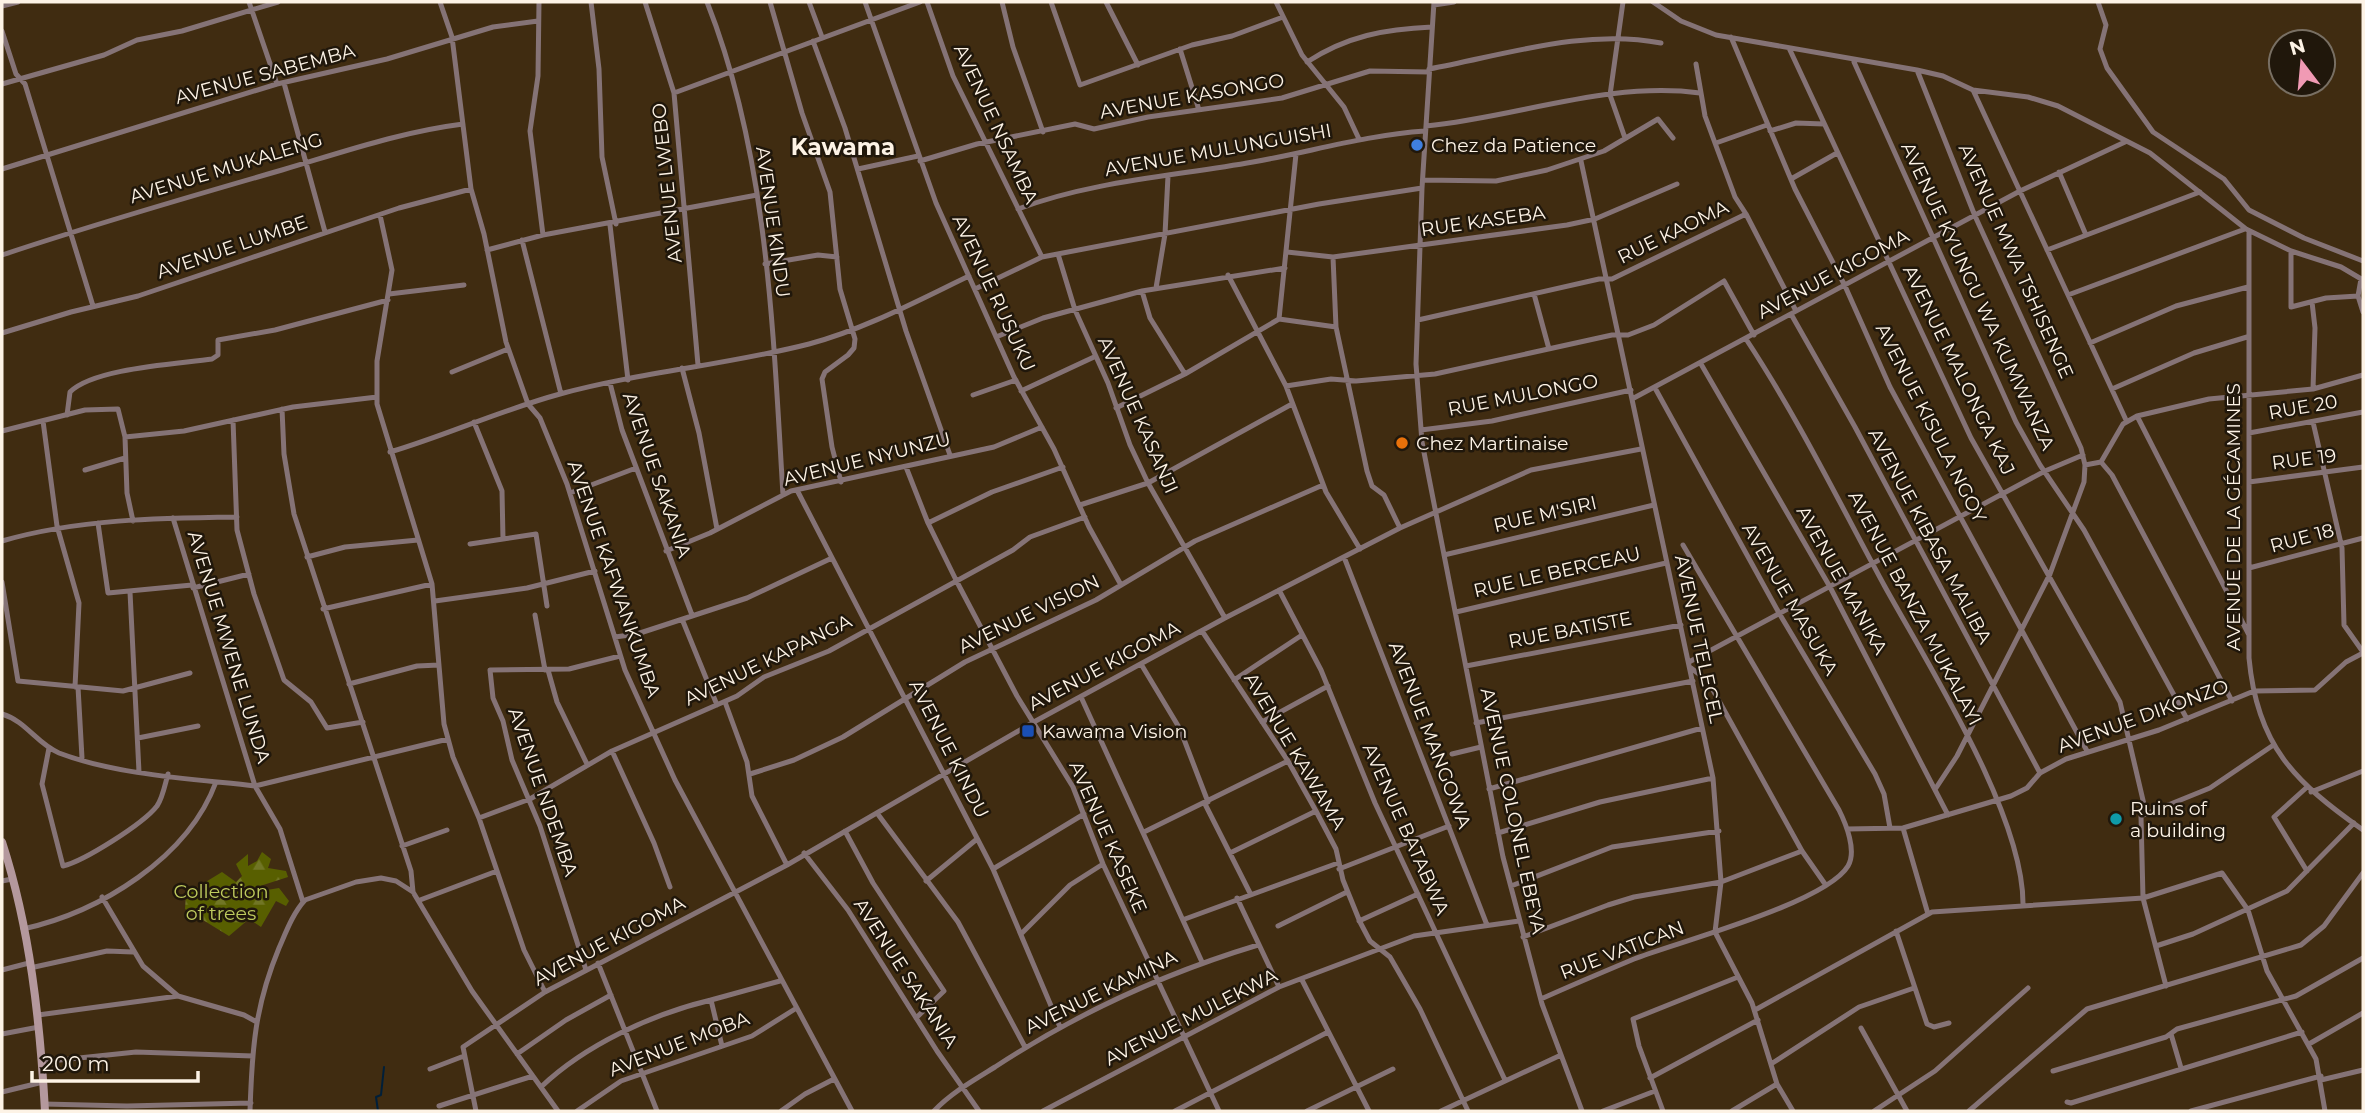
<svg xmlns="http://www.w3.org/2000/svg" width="2365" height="1113" font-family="Montserrat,sans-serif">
	<defs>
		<pattern id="forest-firs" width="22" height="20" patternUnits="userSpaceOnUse" patternTransform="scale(1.75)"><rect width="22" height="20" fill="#585f00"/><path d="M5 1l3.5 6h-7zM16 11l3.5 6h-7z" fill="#717625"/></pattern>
	</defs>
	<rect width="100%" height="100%" fill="#402c11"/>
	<path fill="url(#forest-firs)" d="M262 852 271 859 268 868 286 871 288 877 257 887 261 891 279 888 289 901 286 906 276 901 261 927 249 919 229 936 185 909 186 894 222 872 236 882 242 876 236 864 248 854V866L257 861Z"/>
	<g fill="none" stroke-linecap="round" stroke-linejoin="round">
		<path stroke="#001f39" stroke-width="2" d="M378 1111 376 1097 381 1095 384 1067"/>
		<path stroke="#857376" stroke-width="5" d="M249 2 277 84
			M440 2 452 37 471 189 484 234 506 342 528 404 540 418 567 484 625 670 675 780 852 1111
			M539 2 538 76 530 131 543 235
			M591 2 599 69 602 157 616 224
			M645 2 674 93 698 365
			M707 2C768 156 773 331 783 495
			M770 2 802 113 830 192 840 289 855 339 854 348 848 355 825 372 822 379 832 447 841 482
			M809 2 822 37
			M865 2 936 203 1014 377 1054 449 1089 527 1121 585
			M927 2 953 76 1042 257
			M1002 2 1013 47 1043 132
			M1051 2 1080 85 1192 45 1232 36 1283 17
			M1106 2 1138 65
			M1276 2 1302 55 1344 107 1359 139
			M1434 2 1422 188 1416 364 1422 442 1503 857 1542 1004 1582 1111
			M1623 2 1610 95 1625 138
			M1653 2 1681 21 1716 35 1917 70 1943 76 1973 90 2028 97 2058 106 2150 153 2246 229 2291 251 2341 267 2363 280
			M2098 2 2106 25 2100 49 2107 68 2153 132 2224 179 2249 210 2304 238 2363 261
			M1434 5 1454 2
			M2 6 18 2
			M2 31 16 74 25 84 93 306
			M1731 37 1795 189 1845 286 1890 387 2087 751
			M813 41 845 128 906 331 950 455
			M1789 48 1971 438 2120 702 2146 813
			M1180 49 1199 110
			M1307 62C1347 36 1385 29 1432 27
			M1854 62 2016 422 2040 465 2084 530 2187 719
			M1429 69C1505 55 1584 28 1661 43
			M1917 70 1975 216 2081 448 2085 465 2084 482 2050 574 1957 756 1936 788
			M284 83 325 232
			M2 84 104 55 137 40 182 31 278 2
			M1973 90 2126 420
			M674 93 920 2
			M1426 126C1518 117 1607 81 1700 93
			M1770 131 1796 123 1824 124
			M1716 143 1767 125
			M920 161 977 144 1075 124 1094 129 1148 117 1282 98 1370 71 1429 72
			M1581 161 1713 778 1721 882 1715 932 1752 1003 1777 1084 1793 1111
			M2 169 277 84 387 59 493 27 538 21
			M858 169 918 156
			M2059 172 2086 235
			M1791 179 1837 153
			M1423 180 1496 181 1547 170 1604 151 1658 119 1673 138
			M1018 209C1092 181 1175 176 1253 162 1310 152 1366 135 1425 131
			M1746 214 1796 311
			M380 215 392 270 377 361V404L432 584 444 724 453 757 479 818 524 950 545 992
			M610 225 628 380
			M2249 231V658C2257 746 2295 782 2363 830
			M522 240 561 394
			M487 250 543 235 757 195
			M2047 250 2200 192
			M2291 251V307L2326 298 2358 296 2361 279
			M1287 252 1333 257 1567 225 1595 219 1677 184
			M1058 254 1075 310 1108 383 1130 445 1148 483 1225 618
			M2 255C95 224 188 197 282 170 343 152 400 132 463 124
			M1333 257 1336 327 1367 471 1372 486 1384 495 1400 528
			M765 264 818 255 837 257
			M1228 275 1286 386 1326 492 1360 549
			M1156 288 1165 234 1168 176
			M975 289 1042 257 1319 204 1422 188
			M1142 291 1150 318 1185 374
			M389 294 464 285
			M1534 294 1549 349
			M2068 295 2245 229
			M2358 296 2363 312
			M2312 302 2315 328 2313 389
			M1791 314 1855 427 2040 773
			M1279 319 1296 154
			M1418 320 1599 279H1612L1746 214 1735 197 1705 116 1696 64
			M2 333 71 312 138 296 399 208 471 189
			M996 337 1043 318 1142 291 1285 268
			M1746 339C1798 418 1839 502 1884 585 1928 665 2024 815 2023 905
			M2090 343 2176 306 2248 287
			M1701 364 1830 587 1948 815
			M682 368 699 433 717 529
			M452 372 508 349
			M610 383 622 430 692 615
			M1286 386 1331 379 1356 381 1435 374 1612 335H1628L1654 325 1724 281 1754 335
			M1655 388 1779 613 1875 774 1884 794 1890 828
			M2112 389 2194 353 2247 337
			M1021 391 1094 357
			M973 395 1016 380
			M1632 399 2020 191 2125 142
			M1116 408 1185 374 1279 319 1336 327
			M282 409 284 454 294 514 411 871 413 892
			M67 415 70 392C94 368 178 364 212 359L218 355V340L275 330 388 300
			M2137 416 2249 635
			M233 420 237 530 254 594 284 680 311 702 327 728 363 722
			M43 421 57 526 79 603 75 687
			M474 422 502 491 503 539
			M2313 422 2342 548 2344 625 2363 652
			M1421 430 1492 421 1631 390
			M2 431 85 410 118 409 125 437 127 493 133 521
			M2249 433 2363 412
			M125 437 184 431 293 407 377 397
			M390 452C447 435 501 410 560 394 641 372 727 365 809 344 865 329 917 301 969 276
			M2101 462 2123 424 2137 416 2209 399 2313 389 2363 375
			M2085 465 2101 462 2112 475 2232 701
			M906 467 928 523 957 582 1017 696 1073 787 1103 864 1219 1111
			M85 470 125 458
			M2249 482 2363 467
			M798 492 993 869 1060 1027
			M570 493 636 468
			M1080 505 1148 483 1292 404
			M173 518 255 786 448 739
			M98 523 108 593 192 585
			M928 523 992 492 1063 467
			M2 541C78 519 158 518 237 517
			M470 544 536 534 547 606
			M666 551 710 533 791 491 994 447 1042 427
			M1444 555 1654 505
			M307 557 345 547 418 540
			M1344 557 1487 925
			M2249 568 2363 538
			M2 582 18 681 123 691 190 673
			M193 588 249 574
			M1279 590 1321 670 1375 803 1505 1080
			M130 592 139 772
			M435 601 527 588 595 571
			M323 609 432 584
			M1456 612 1666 563
			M535 615 545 670
			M682 619 717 705
			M1202 631 1288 761 1316 811 1336 849 1343 880 1360 922 1370 941 1390 957 1420 1009 1468 1111
			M615 637 637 634 747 598 832 558
			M1689 662 2045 471 2083 455
			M1141 664 1180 729 1208 802
			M1466 666 1681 625
			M1691 668 1708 681 1802 851 1825 884
			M548 670 557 702 587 764
			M1234 680 1302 635
			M349 684 417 666 439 665
			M78 687 82 758
			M1081 697 1202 962
			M725 702 747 762 752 796 787 865
			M2 714C26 721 37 744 59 753 117 775 193 779 255 786L280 829 303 902
			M1262 722 1328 686
			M1476 723 1693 681
			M138 738 198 726
			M49 748 42 784 63 866C84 861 143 824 157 806 163 797 165 784 168 774
			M612 751 654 843 670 887
			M1452 754 1481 747
			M750 774 794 760 843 737 965 662 1096 600 1195 541 1323 485
			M2306 788 2274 817 2307 871
			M1489 789 1702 728
			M2311 792 2363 771
			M1205 804 1250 893
			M877 813 958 922 1025 1047
			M479 818 530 799 612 751 737 696 764 677 829 651 1013 550 1030 537 1085 517
			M1903 828 1928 914
			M1847 829 1903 828 2011 796 2027 788 2040 773 2066 759 2159 730 2254 691 2315 690 2346 662 2363 653
			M845 831 873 883 944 991 916 1018
			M1144 832 1288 761
			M1498 833 1600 802 1713 778
			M402 846 447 830
			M804 853 848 910 937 1051 979 1111
			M1230 853 1316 811
			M993 869 1084 814
			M1339 869 1449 826
			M2 881 12 879
			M926 881 977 839
			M1511 886 1612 847 1719 831
			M102 897 143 966 178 996
			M1237 898 1279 987
			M420 900 497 871
			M1185 919 1338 863
			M1359 921 1418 894
			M1278 926 1347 892
			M23 929C100 912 188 858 216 782
			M1896 931 1927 1024 1934 1027 1949 1023
			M1022 933 1070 885 1103 864
			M1523 937 1608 905 1634 897 1721 882 1802 851
			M2156 946 2193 934 2287 891 2354 823
			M598 963 657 1111
			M30 968 107 951 133 952
			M2 970 29 963
			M586 970 540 826 512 760 503 721 493 698 490 670 569 669 620 656
			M1302 980 1369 1111
			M2166 986 2143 898 2141 816 2210 788 2272 746
			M1541 999C1572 985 1603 972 1634 959 1678 942 1826 903 1848 866 1857 851 1846 824 1839 810L1683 545
			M1755 1010 1932 912 2143 898 2222 873 2248 910 2267 971 2316 1059 2325 1111
			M38 1015 178 996 244 1015 255 1021
			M1861 1028 1907 1111
			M2 1034 39 1027
			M2171 1034 2181 1068
			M2309 1044 2363 1013
			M722 1046 711 1000 780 981
			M517 1054 566 1020 611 995
			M41 1062 136 1052 253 1056
			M1771 1064 1859 1007 1914 988
			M430 1069 464 1056
			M2053 1071 2166 1037 2177 1029 2296 996 2363 958
			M1650 1078 1758 1020
			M2321 1080 2363 1070
			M541 1087C585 1045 652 1014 711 1000
			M2 1092 43 1082
			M2067 1102 2071 1103 2302 1032
			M44 1104 127 1106 251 1103
			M439 1106 533 1076
			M250 1111C252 1048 255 1006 279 948 286 932 293 913 305 900L356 882 381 878 396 881 413 892 472 991 558 1111
			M476 1111 463 1047 545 992 787 865 1032 723 1225 618 1400 528 1531 470 1641 449
			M577 1111 621 1081 752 1036 795 1009
			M781 1111 805 1094 834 1079
			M934 1111C951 1093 974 1080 995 1067 1076 1014 1165 973 1258 945
			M1043 1111 1279 987 1414 936 1519 921
			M1175 1111 1328 1032
			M1307 1111 1393 1069
			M1441 1111 1561 1055
			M1603 1111 1655 1091
			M1663 1111 1639 1046 1633 1019 1738 977
			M1732 1111 1777 1084
			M1874 1111 1935 1071 2028 988
			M1969 1111 2087 1009 2301 945 2324 926 2363 873
			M2191 1111 2321 1076"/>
		<path stroke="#b4989d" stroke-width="8" d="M2 842C30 928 40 1021 45 1111"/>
	</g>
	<circle fill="#3f7fe0" stroke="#20170b" stroke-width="2.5" cx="1417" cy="145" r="7"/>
	<circle fill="#e8710a" stroke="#20170b" stroke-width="2.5" cx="1402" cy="443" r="7"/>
	<rect fill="#1a4fb4" stroke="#20170b" stroke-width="2.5" x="1021" y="724" width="14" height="14" rx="3.5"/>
	<circle fill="#0f9aa8" stroke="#20170b" stroke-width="2.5" cx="2116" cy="819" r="7"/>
	<g text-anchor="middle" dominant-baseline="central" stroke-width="5" stroke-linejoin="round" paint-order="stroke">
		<g font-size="19" fill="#fdf3e6" stroke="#20170b">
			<text transform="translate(265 74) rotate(-15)">AVENUE SABEMBA</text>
			<text transform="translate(1192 96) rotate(-10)">AVENUE KASONGO</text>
			<text transform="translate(996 124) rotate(65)">AVENUE NSAMBA</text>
			<text transform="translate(1218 150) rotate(-10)">AVENUE MULUNGUISHI</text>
			<text transform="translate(226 168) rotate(-17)">AVENUE MUKALENG</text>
			<text transform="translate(667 183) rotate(-96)">AVENUE LWEBO</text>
			<text transform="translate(1483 221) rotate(-8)">RUE KASEBA</text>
			<text transform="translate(773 222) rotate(82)">AVENUE KINDU</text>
			<text transform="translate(1673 232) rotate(-26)">RUE KAOMA</text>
			<text transform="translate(232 247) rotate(-19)">AVENUE LUMBE</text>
			<text transform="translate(2016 261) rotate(66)">AVENUE MWA TSHISENGE</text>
			<text transform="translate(1833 274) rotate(-28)">AVENUE KIGOMA</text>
			<text transform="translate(994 293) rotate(65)">AVENUE RUSUKU</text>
			<text transform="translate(1978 296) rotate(65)">AVENUE KYUNGU WA KUMWANZA</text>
			<text transform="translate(1959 370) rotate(64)">AVENUE MALONGA KAJ</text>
			<text transform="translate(1523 395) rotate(-11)">RUE MULONGO</text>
			<text transform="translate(2303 407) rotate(-10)">RUE 20</text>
			<text transform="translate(1138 415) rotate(66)">AVENUE KASANJI</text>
			<text transform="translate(1931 423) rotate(63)">AVENUE KISULA NGOY</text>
			<text transform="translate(867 459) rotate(-14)">AVENUE NYUNZU</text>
			<text transform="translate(2304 459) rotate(-7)">RUE 19</text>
			<text transform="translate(657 475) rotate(71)">AVENUE SAKANIA</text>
			<text transform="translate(1545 514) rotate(-13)">RUE M'SIRI</text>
			<text transform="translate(2233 517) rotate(-90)">AVENUE DE LA GÉCAMINES</text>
			<text transform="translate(1930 536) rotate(62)">AVENUE KIBASA MALIBA</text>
			<text transform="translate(2302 538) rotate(-15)">RUE 18</text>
			<text transform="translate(1557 572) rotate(-13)">RUE LE BERCEAU</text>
			<text transform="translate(614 579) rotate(71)">AVENUE KAFWANKUMBA</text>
			<text transform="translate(1842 580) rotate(61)">AVENUE MANIKA</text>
			<text transform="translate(1790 599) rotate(60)">AVENUE MASUKA</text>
			<text transform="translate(1915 608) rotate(62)">AVENUE BANZA MUKALAYI</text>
			<text transform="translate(1029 614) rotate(-26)">AVENUE VISION</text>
			<text transform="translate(1570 630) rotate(-11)">RUE BATISTE</text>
			<text transform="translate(1699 639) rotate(78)">AVENUE TELECEL</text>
			<text transform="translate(229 647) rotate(73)">AVENUE MWENE LUNDA</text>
			<text transform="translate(768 660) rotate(-26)">AVENUE KAPANGA</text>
			<text transform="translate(1104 666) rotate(-28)">AVENUE KIGOMA</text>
			<text transform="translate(2143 716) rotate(-20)">AVENUE DIKONZO</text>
			<text transform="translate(1430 735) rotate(69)">AVENUE MANGOWA</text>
			<text transform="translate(949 749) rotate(63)">AVENUE KINDU</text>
			<text transform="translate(1295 751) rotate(59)">AVENUE KAWAMA</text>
			<text transform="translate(543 792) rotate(71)">AVENUE NDEMBA</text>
			<text transform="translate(1513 811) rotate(78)">AVENUE COLONEL EBEYA</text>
			<text transform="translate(1406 829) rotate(66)">AVENUE BATABWA</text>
			<text transform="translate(1108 837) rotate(66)">AVENUE KASEKE</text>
			<text transform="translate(609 941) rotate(-28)">AVENUE KIGOMA</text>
			<text transform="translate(1622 950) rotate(-21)">RUE VATICAN</text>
			<text transform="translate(906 973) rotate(57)">AVENUE SAKANIA</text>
			<text transform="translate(1101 992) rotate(-26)">AVENUE KAMINA</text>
			<text transform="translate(1191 1017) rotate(-27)">AVENUE MULEKWA</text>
			<text transform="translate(679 1044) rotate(-21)">AVENUE MOBA</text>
		</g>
		<g font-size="19" fill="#fdf3e6" stroke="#20170b" text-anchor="start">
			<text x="1431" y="145">Chez da Patience</text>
			<text x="1416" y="443">Chez Martinaise</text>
			<text x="1042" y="731">Kawama Vision</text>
			<text x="2130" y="808">Ruins of<tspan x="2130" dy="22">a building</tspan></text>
		</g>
		<g font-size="19" fill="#bfcb5e" stroke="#20170b">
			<text x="221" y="891">Collection<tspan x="221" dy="22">of trees</tspan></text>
		</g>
		<g font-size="23" font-weight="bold" fill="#fdf3e6" stroke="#20170b">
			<text x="843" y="147">Kawama</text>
		</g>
	</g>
	<rect width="2365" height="1113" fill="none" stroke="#fdf3e6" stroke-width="7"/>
	<g transform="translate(2302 63) rotate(344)"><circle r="33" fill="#20170b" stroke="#786f63" stroke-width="2"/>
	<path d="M0-5L12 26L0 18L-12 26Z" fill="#f09ab4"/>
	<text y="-10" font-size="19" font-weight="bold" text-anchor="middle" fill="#fdf3e6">N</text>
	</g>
	<path d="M32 1071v10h166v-10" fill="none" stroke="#fdf3e6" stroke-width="3.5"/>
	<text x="42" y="1071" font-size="21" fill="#fdf3e6" stroke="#20170b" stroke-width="5" paint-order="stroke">200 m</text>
</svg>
